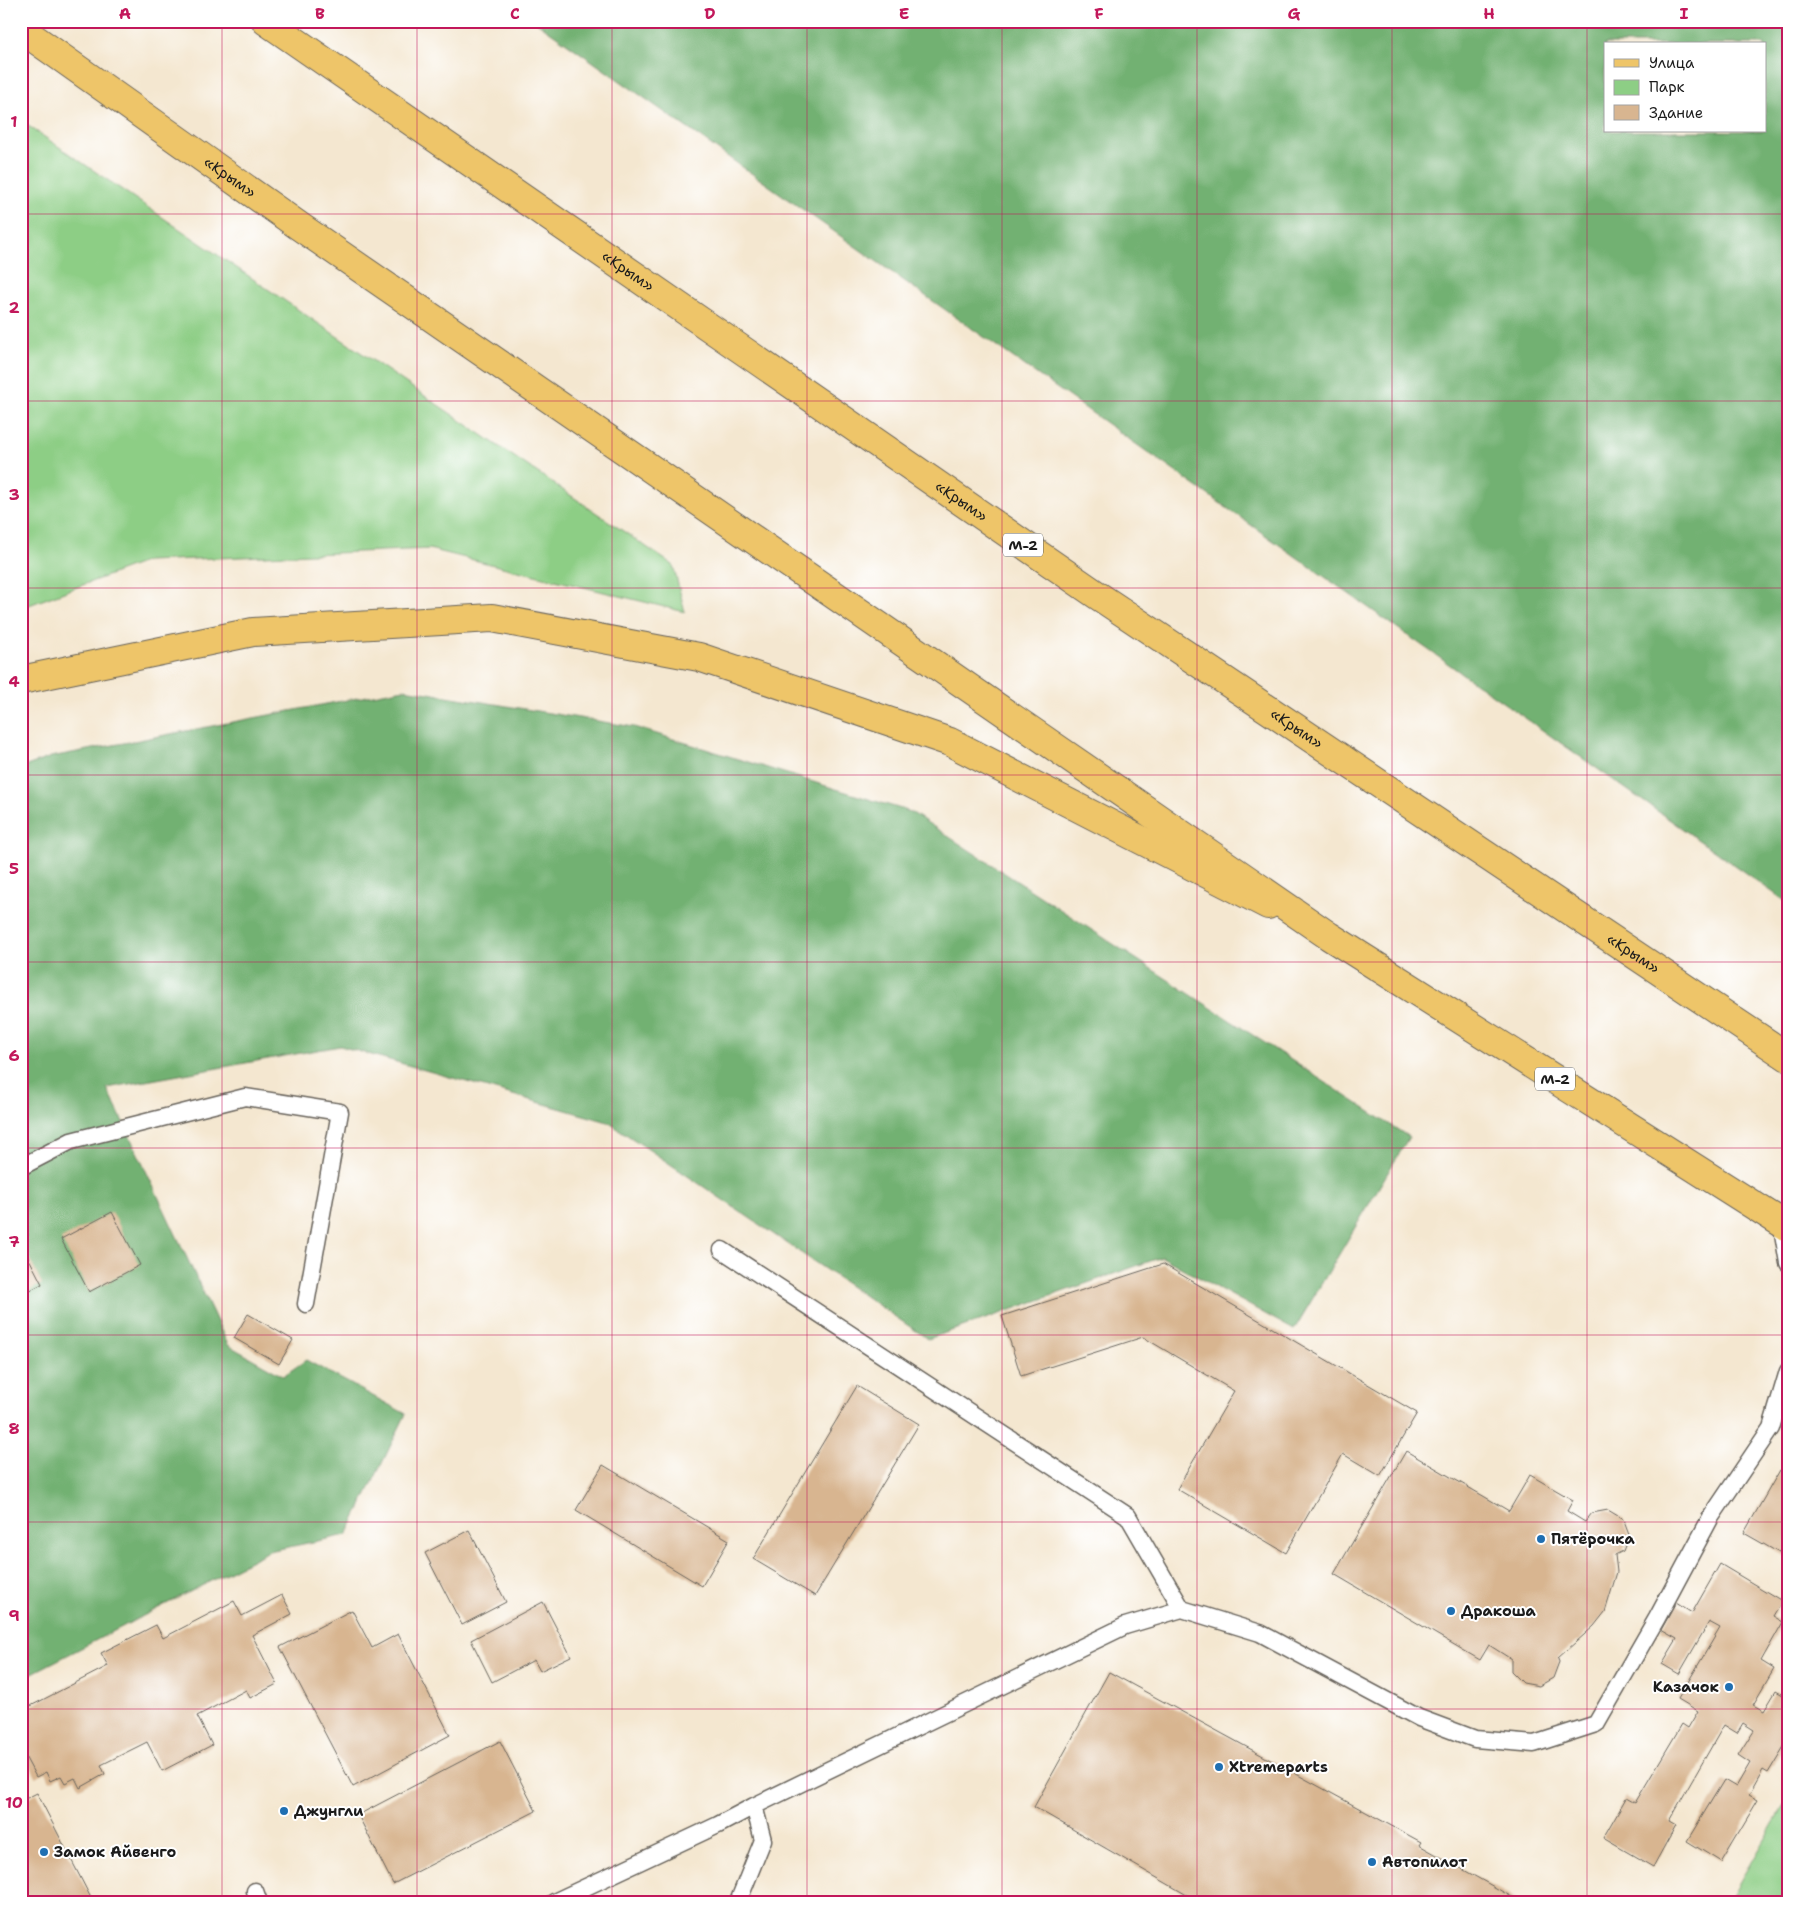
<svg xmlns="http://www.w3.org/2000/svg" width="1809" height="1923" font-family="'Shantell Sans',sans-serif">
	<rect width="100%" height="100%" fill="#fff"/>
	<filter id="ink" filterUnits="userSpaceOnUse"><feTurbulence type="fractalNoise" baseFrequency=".02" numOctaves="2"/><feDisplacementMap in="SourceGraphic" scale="10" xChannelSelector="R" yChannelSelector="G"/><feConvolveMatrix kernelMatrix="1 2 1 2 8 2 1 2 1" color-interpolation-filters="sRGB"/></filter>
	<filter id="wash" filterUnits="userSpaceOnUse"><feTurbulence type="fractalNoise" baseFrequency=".0096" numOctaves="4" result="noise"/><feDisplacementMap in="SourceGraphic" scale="20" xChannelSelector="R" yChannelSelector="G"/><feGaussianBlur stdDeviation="1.12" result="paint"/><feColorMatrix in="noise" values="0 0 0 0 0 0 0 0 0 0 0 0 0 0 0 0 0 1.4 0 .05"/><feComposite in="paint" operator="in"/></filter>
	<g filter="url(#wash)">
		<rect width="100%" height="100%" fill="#f4e7d0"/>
		<path fill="#8dce85" stroke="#547550" d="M21 121 673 565 685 612 429 549 147 561 21 608Z
			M1788 1798V1902H1728Z"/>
		<path fill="#72b172" stroke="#476647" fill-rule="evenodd" d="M535 21H1788V903ZM1605 44H1765V131H1605Z
			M404 689 634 727 911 812 1409 1137 1294 1330 1162 1257 928 1339 608 1122 340 1046 107 1088 228 1345 283 1376 306 1360 406 1414 347 1535 269 1551 21 1679V768L51 757Z"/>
		<g id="blocks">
			<path fill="#d8b590" d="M112 1212 140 1265 89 1292 61 1239Z
				M21 1243 42 1284 21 1295Z
				M1163 1264 1417 1413 1380 1476 1343 1454 1286 1553 1177 1489 1234 1391 1143 1337 1021 1376 1002 1316Z
				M248 1314 293 1340 279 1364 234 1338Z
				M857 1386 919 1424 815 1596 753 1559Z
				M1406 1451 1509 1511 1530 1475 1573 1500 1567 1511 1585 1522 1592 1513 1608 1510 1623 1519 1629 1535 1623 1551 1615 1555 1617 1572 1605 1612 1594 1626 1558 1658 1559 1662 1553 1678 1539 1686 1523 1683 1511 1671V1659L1489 1645 1480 1660 1334 1574Z
				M603 1465 729 1540 702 1586 576 1510Z
				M1780 1470 1788 1474V1558L1744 1533Z
				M469 1530 506 1602 462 1625 425 1553Z
				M1720 1564 1782 1601 1773 1616 1783 1622 1761 1661 1774 1669 1753 1705 1764 1711 1776 1691 1788 1698V1740L1768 1773 1763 1770 1749 1795 1758 1800 1721 1862 1687 1841 1724 1780 1736 1787 1750 1763 1738 1755 1754 1730 1743 1723 1737 1733 1724 1725 1669 1821 1676 1825 1653 1867 1603 1838 1626 1798 1635 1803 1682 1724 1688 1728 1698 1711 1678 1699 1720 1628 1709 1622 1679 1674 1662 1664 1677 1639 1661 1630 1676 1603 1692 1613Z
				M282 1595 292 1614 252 1635 277 1684 250 1698 246 1690 197 1716 212 1745 162 1771 147 1742 101 1765 105 1774 80 1788 75 1778 65 1783 61 1776 50 1781 46 1772 36 1777 21 1749V1711L108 1666 101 1653 156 1625 163 1638 234 1601 242 1616Z
				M543 1602 571 1656 540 1671 534 1660 492 1682 471 1640Z
				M352 1610 372 1648 398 1634 450 1735 353 1787 280 1647Z
				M1109 1672 1421 1842 1419 1845 1521 1902H1199L1034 1807Z
				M500 1741 536 1811 393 1884 358 1815Z
				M37 1793 93 1902H21V1801Z"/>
		</g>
	</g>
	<g filter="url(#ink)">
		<use href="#blocks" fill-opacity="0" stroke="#68635b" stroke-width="1"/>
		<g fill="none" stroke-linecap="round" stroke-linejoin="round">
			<defs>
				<path id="lane" d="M21 1167 71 1141 245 1097 340 1112 306 1304
					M1781 1222 1788 1263
					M722 1250 1128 1516 1182 1609
					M255 1891 259 1902
					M554 1902 718 1825 754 1806 1125 1626 1182 1609 1260 1633 1419 1718 1475 1739 1534 1744 1596 1724 1657 1618 1711 1517 1771 1428 1788 1371
					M738 1902 763 1840 754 1806"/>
				<path id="primary" d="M21 680 253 632 492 618 699 657 950 742 1268 905"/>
				<g id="highway">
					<path id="s1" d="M266 21 1097 595 1788 1057"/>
					<path id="s2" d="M21 29 299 226 1329 936 1788 1227"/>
				</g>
			</defs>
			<use href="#lane" stroke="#68635b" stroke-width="19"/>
			<use href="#primary" stroke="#68635b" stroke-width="30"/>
			<use href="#highway" stroke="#68635b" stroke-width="30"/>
			<use href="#lane" stroke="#fff" stroke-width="16"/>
			<use href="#primary" stroke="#eec569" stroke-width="28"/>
			<use href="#highway" stroke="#eec569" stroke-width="28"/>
		</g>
	</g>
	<path fill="none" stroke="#c2185b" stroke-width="1" stroke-opacity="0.55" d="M222 21V1902M417 21V1902M612 21V1902M807 21V1902M1002 21V1902M1197 21V1902M1392 21V1902M1587 21V1902M21 214H1788M21 401H1788M21 588H1788M21 775H1788M21 962H1788M21 1148H1788M21 1335H1788M21 1522H1788M21 1709H1788"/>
	<g fill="#1f6fb2" stroke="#fff" stroke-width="2">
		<circle cx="1541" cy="1539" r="5"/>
		<circle cx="1451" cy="1611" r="5"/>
		<circle cx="1729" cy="1687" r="5"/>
		<circle cx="1219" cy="1767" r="5"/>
		<circle cx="284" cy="1811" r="5"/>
		<circle cx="44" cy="1852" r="5"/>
		<circle cx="1372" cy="1862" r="5"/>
	</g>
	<g text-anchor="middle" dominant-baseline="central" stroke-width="4" stroke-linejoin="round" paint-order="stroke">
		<g fill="#fff" stroke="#606060" stroke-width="1">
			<rect x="1003" y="533.5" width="40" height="23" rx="4"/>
			<rect x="1535" y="1067.5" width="40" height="23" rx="4"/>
		</g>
		<g font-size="14" font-weight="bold" fill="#1c1c1c">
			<text x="1023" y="545">М-2</text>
			<text x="1555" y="1079">М-2</text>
		</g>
		<g font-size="15" fill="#1c1c1c" stroke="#fff">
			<text stroke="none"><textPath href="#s2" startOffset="256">«Крым»</textPath></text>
			<text stroke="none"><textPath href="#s1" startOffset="440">«Крым»</textPath></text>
			<text stroke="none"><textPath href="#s1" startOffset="845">«Крым»</textPath></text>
			<text stroke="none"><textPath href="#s1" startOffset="1250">«Крым»</textPath></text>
			<text stroke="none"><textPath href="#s1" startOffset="1655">«Крым»</textPath></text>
		</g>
		<g font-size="15" font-weight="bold" fill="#1c1c1c" stroke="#fff" text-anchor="start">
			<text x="1551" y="1539">Пятёрочка</text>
			<text x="1461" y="1611">Дракоша</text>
			<text x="1719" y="1687" text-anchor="end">Казачок</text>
			<text x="1229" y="1767">Xtremeparts</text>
			<text x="294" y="1811">Джунгли</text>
			<text x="54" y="1852">Замок Айвенго</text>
			<text x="1382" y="1862">Автопилот</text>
		</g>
	</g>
	<rect width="1809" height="1923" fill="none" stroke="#fff" stroke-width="55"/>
	<rect x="1604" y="42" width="162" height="90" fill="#ffffff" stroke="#a4a4a4"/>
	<rect x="1614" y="59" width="25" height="8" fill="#eec569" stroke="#a4a4a4"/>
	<text x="1649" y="68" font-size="15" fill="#1c1c1c">Улица</text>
	<rect x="1614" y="80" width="25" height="15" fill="#8dce85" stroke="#a4a4a4"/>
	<text x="1649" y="92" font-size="15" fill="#1c1c1c">Парк</text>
	<rect x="1614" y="105" width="25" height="15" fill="#d8b590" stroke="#a4a4a4"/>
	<text x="1649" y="118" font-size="15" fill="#1c1c1c">Здание</text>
	<rect x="28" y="28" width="1754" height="1868" fill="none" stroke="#c2185b" stroke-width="2"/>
	<g font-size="16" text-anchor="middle" font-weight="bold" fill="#c2185b">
		<text x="125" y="19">A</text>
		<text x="320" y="19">B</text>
		<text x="515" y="19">C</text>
		<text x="710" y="19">D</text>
		<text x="904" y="19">E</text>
		<text x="1099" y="19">F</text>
		<text x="1294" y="19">G</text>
		<text x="1489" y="19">H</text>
		<text x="1684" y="19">I</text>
		<text x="14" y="127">1</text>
		<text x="14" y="313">2</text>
		<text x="14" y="500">3</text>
		<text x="14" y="687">4</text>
		<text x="14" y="874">5</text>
		<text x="14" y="1061">6</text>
		<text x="14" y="1247">7</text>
		<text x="14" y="1434">8</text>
		<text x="14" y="1621">9</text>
		<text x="14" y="1808">10</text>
	</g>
</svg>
